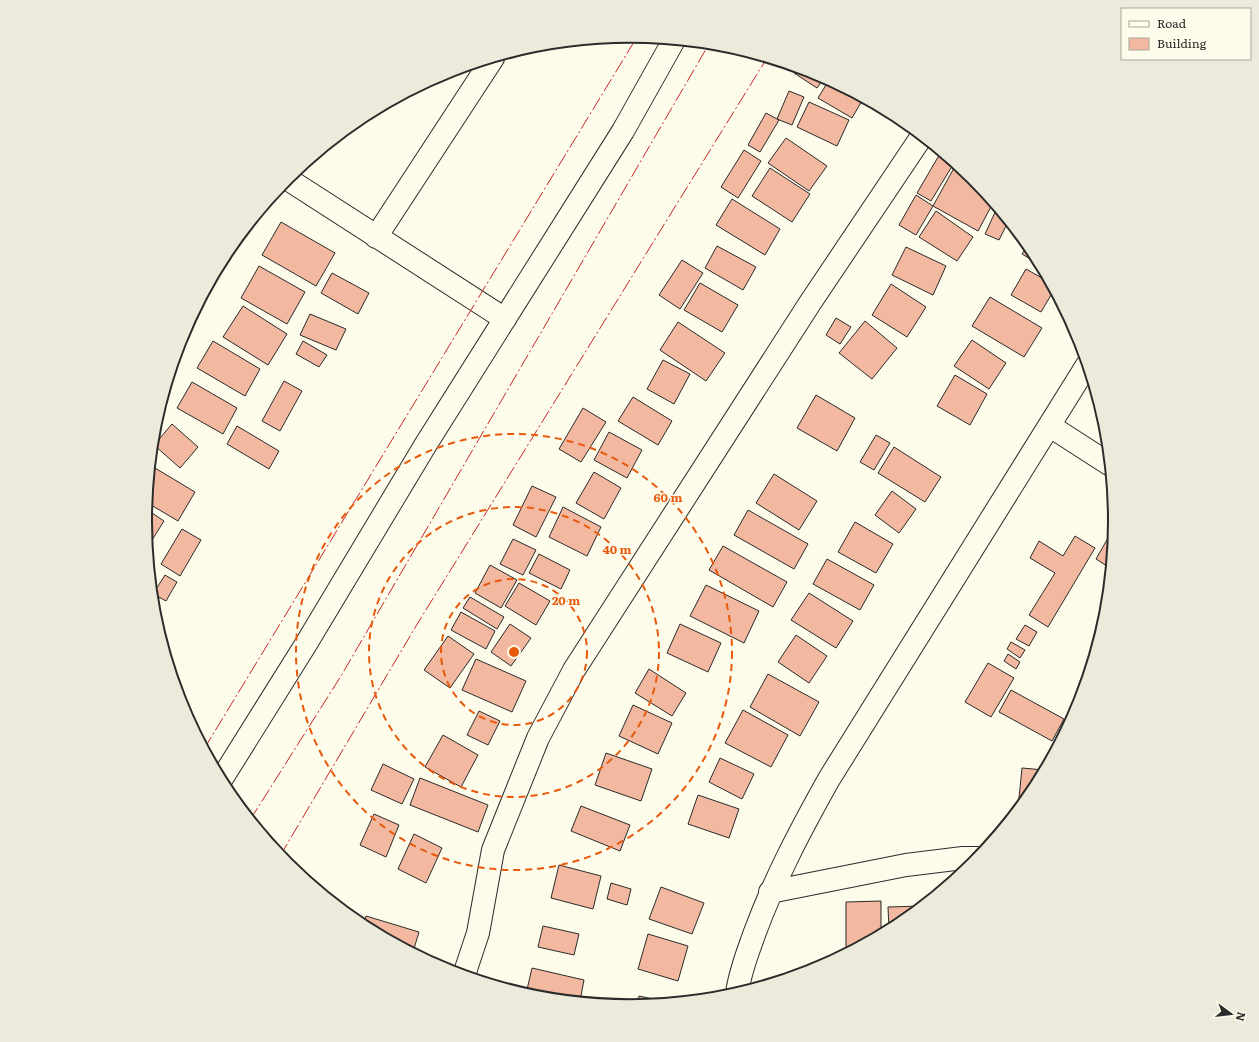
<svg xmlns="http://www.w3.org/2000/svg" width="1259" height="1042" font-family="Literata,serif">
	<rect width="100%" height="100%" fill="#fdfbea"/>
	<path fill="#f2b8a0" stroke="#2b2b2b" d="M798 68 824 78 817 88 794 73Z
		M829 80 863 99 852 118 818 98Z
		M789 91 804 97 792 125 777 119Z
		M809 102 849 120 837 146 797 127Z
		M766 113 779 120 760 152 748 145Z
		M786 138 827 166 809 191 768 163Z
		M744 150 761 161 738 198 721 187Z
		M941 152 954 163 931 201 917 193Z
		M770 168 810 194 792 222 752 196Z
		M954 168 974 180 993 203 978 231 933 206Z
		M916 195 933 206 916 235 899 225Z
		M732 199 780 229 765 255 716 225Z
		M997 208 1008 222 999 240 985 234Z
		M936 211 973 237 957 261 919 237Z
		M281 222 335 253 316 286 262 255Z
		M1028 245 1033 252 1040 265 1022 254Z
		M717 246 756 267 743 290 705 268Z
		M906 247 946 266 933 295 892 275Z
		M682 260 703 273 680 309 659 295Z
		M259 266 305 292 287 324 241 298Z
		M1026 269 1049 282 1054 290 1041 312 1011 295Z
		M332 273 369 293 358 314 321 293Z
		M700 283 738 305 722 332 684 310Z
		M891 284 926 307 907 337 872 315Z
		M990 297 1042 328 1024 357 972 326Z
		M243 306 287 334 268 365 223 337Z
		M310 314 346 329 336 350 300 335Z
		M836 318 851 327 840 344 826 335Z
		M865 321 897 348 872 379 839 353Z
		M678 322 725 353 706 381 660 350Z
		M972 340 1006 363 989 389 954 366Z
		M213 341 260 369 245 396 197 368Z
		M303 341 327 355 319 367 296 354Z
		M663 360 690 374 674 404 647 389Z
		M955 375 987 394 970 425 937 406Z
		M284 381 302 391 280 431 262 421Z
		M192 382 237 408 223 434 177 408Z
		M816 395 855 418 837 451 797 428Z
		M633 397 672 421 658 445 618 421Z
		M583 408 606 422 581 462 559 449Z
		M172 424 198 447 180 468 154 445Z
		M237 426 279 451 269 469 227 444Z
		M609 432 642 450 627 478 594 460Z
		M876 435 890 443 874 470 860 462Z
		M894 447 941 477 925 502 878 473Z
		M150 465 195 492 178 521 146 502Z
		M594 472 621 488 604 519 576 503Z
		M774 474 817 501 799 530 756 503Z
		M532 486 556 497 536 537 513 525Z
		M892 491 916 509 899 533 875 515Z
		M563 507 601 527 587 556 549 537Z
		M146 509 164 521 147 548 145 521Z
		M748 510 808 544 794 569 734 535Z
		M855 522 893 544 876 573 838 552Z
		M182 529 201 540 180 576 161 564Z
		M1075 536 1095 548 1048 627 1029 615 1055 573 1030 558 1039 541 1063 556Z
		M1108 538 1113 540 1110 568 1096 559Z
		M513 539 536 550 523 575 500 564Z
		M723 546 787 582 773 607 709 570Z
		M539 554 570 570 561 589 529 573Z
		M827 559 874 585 860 610 813 584Z
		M490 565 517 580 501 608 475 593Z
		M165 575 177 582 166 601 153 594Z
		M519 583 550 601 536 625 505 606Z
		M706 585 759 611 744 643 690 616Z
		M809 593 853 621 836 648 791 620Z
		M470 597 504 617 497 629 463 608Z
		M461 612 495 631 486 649 451 630Z
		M510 624 531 638 511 666 491 652Z
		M680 624 721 643 708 672 667 653Z
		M1025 625 1037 632 1029 646 1016 639Z
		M796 635 827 656 809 683 778 662Z
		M448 636 474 654 450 688 424 670Z
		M1011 642 1025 650 1020 658 1007 649Z
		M1008 654 1020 662 1016 669 1004 661Z
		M476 659 526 681 512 712 462 690Z
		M988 663 1014 678 991 717 965 702Z
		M649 669 686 693 672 716 635 693Z
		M768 674 819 702 800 736 750 707Z
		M1011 690 1064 719 1052 741 999 712Z
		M633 705 672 723 658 754 619 736Z
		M743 710 788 735 771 767 725 743Z
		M479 711 500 721 488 745 467 735Z
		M443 735 478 755 461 787 425 767Z
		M606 753 652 769 641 801 595 785Z
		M720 758 754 774 742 799 709 782Z
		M383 764 414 779 402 804 371 790Z
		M1022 768 1044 770 1033 791 1018 808Z
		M420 778 488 805 478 832 410 805Z
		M698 795 739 809 729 838 688 824Z
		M581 806 630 825 620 851 571 831Z
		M374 814 399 825 386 857 360 845Z
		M414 834 442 848 426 883 398 869Z
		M559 865 601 876 593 909 551 898Z
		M611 883 631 889 627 905 607 899Z
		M661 887 704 903 692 934 649 919Z
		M881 901V934L846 952V902Z
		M921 906 899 924 889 930 888 907Z
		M366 916 419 932 413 952 363 926Z
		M543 926 579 934 574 955 538 947Z
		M648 934 688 946 678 981 638 969Z
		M532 968 584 980 580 1001 535 997 526 994Z
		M639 996 667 1002 637 1005Z"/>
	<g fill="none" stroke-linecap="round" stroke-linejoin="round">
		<defs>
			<path id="minor" d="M286 178 505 319
				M376 237 493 58
				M1050 426 1109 464
				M221 780 306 644 426 444 623 131 674 40
				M770 892 906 865 963 858H977
				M464 975 478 933 493 850 538 738 574 670 810 303 922 136
				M737 993C740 971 748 952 755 932 775 878 801 829 829 779L1087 365"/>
		</defs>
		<use href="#minor" stroke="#2b2b2b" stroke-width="24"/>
		<use href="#minor" stroke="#fdfbea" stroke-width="22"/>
		<path stroke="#c62828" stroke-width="1" stroke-dasharray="14 3 2 3" stroke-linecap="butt" d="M204 749 637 37
			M250 820 341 676 709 44
			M280 856 416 626 767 58"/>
	</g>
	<g fill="none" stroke="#e8590c" stroke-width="2" stroke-dasharray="7 5">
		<circle cx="514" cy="652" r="73"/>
		<circle cx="514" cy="652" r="145"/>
		<circle cx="514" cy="652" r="218"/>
	</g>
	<path d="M0 0H1259V1042H0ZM152 521a478 478 0 1 1 956 0a478 478 0 1 1-956 0Z" fill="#eceadb" fill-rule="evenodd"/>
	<path fill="none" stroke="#2b2b2b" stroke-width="2" d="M152 521a478 478 0 1 1 956 0a478 478 0 1 1-956 0Z"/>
	<circle cx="514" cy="652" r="6" fill="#e8590c" stroke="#fdfbea" stroke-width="2"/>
	<g font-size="12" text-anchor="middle" font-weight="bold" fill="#e8590c" stroke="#fdfbea" stroke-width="3" stroke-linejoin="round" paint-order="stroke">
		<text x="668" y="502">60 m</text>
		<text x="617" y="554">40 m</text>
		<text x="566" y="605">20 m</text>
	</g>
	<rect x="1121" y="8" width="130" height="52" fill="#fdfbea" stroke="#a9a89e"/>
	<rect x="1129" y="21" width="20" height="6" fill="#fdfbea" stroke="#a9a89e"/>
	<text x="1157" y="28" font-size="12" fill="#2b2b2b">Road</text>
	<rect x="1129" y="38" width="20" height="12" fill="#f2b8a0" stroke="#a9a89e"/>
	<text x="1157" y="48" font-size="12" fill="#2b2b2b">Building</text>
	<g transform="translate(1231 1014) rotate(105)" stroke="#fdfbea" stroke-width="3" paint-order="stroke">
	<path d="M0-3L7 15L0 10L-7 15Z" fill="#2b2b2b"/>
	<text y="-6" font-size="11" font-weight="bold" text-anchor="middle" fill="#2b2b2b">N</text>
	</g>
</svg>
